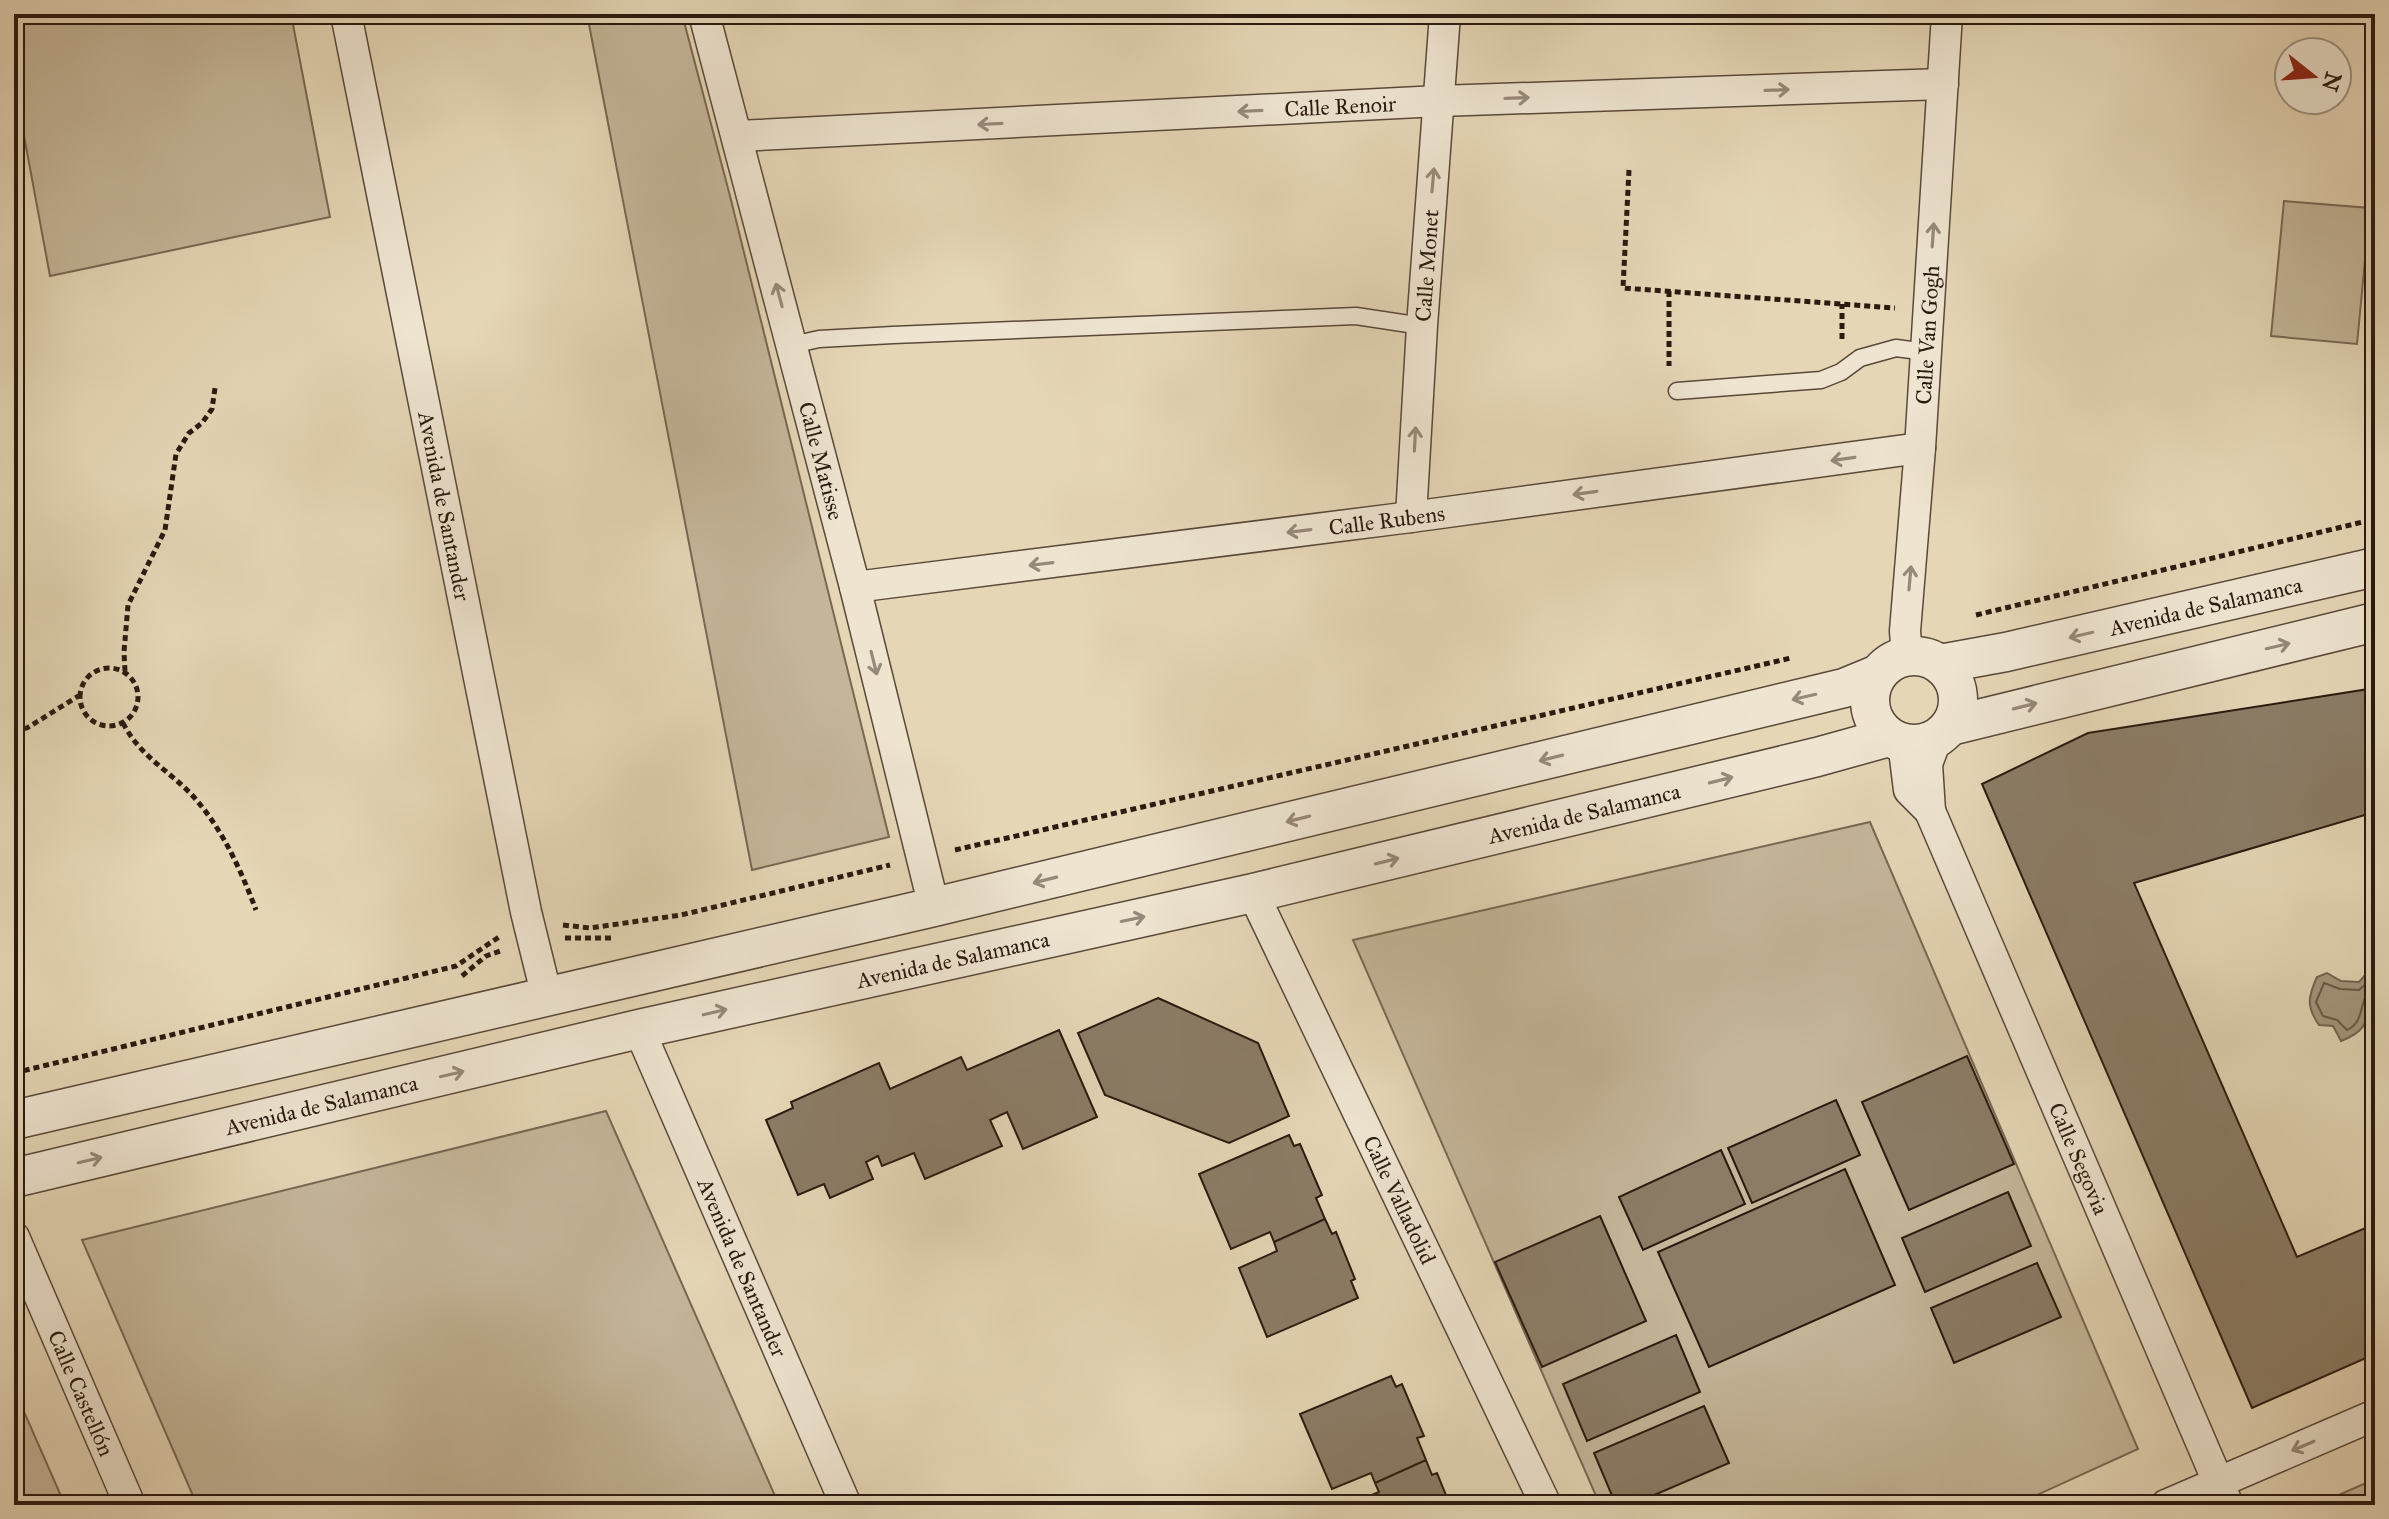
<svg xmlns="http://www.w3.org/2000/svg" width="2389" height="1519" font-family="'IM FELL Great Primer',serif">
	<rect width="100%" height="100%" fill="#e5d6b6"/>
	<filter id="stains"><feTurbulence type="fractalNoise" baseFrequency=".0025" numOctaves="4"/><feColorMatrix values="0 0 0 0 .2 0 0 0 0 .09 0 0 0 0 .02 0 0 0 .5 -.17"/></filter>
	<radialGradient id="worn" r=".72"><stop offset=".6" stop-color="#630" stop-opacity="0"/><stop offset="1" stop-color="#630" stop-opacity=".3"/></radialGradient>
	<path fill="#c5b69a" stroke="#786854" stroke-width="2" d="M14 14H291L330 217 50 276 14 82Z
		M587 14H682L730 196 889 837 752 870Z
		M2284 201 2370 208 2357 344 2271 336Z
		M1870 822 2138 1449 2015 1505H1600L1353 940Z
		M606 1111 779 1505H197L82 1240Z
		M14 1389 65 1505H14Z
		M2375 1479V1505H2316Z"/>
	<path fill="#a5967d" stroke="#746451" stroke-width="2" d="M2375 955V999L2372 1001C2366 1025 2364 1032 2341 1041L2333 1026 2319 1025C2306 1006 2308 997 2317 977L2327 973 2341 981 2359 982 2367 973Z"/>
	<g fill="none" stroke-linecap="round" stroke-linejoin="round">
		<path stroke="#685846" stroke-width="2" d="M2375 976 2359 990 2340 989 2324 983 2316 1002 2323 1016 2337 1020 2347 1030C2361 1024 2360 1010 2365 998L2375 994"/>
	</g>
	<path fill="#8b7c66" stroke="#2a1a0f" stroke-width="2" d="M2375 688V812L2134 883 2297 1257 2375 1224V1354L2252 1408 1982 784 2088 733Z
		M1158 998 1258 1043 1289 1116 1229 1143 1105 1095 1078 1033Z
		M1059 1030 1097 1117 1023 1149 1007 1112 990 1120 1002 1146 925 1179 914 1153 882 1166 878 1156 866 1162 873 1179 830 1198 824 1184 798 1195 766 1120 793 1108 791 1102 879 1063 890 1089 961 1057 967 1070Z
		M1967 1056 2014 1164 1909 1210 1862 1102Z
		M1836 1100 1860 1155 1752 1203 1728 1148Z
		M1289 1135 1294 1146 1300 1144 1322 1195 1316 1198 1325 1219 1274 1242 1270 1232 1231 1249 1199 1174Z
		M1721 1150 1745 1204 1643 1250 1619 1197Z
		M1845 1169 1895 1285 1709 1367 1658 1252Z
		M2008 1192 2031 1246 1925 1292 1902 1238Z
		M1600 1216 1646 1321 1542 1367 1495 1262Z
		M1325 1219 1332 1234 1336 1232 1355 1279 1351 1281 1358 1298 1267 1337 1239 1268 1277 1251 1274 1242Z
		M2037 1263 2061 1317 1954 1363 1931 1308Z
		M1676 1335 1700 1392 1587 1441 1563 1384Z
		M1391 1376 1396 1387 1402 1384 1424 1436 1417 1438 1426 1460 1375 1483 1371 1473 1332 1489 1300 1414Z
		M1704 1406 1729 1463 1631 1505H1616L1594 1453Z
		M1426 1460 1432 1475 1437 1473 1450 1505H1348L1379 1492 1375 1483Z"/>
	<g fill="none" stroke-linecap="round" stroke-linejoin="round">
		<defs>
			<path id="service" d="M792 345 819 339 893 335 1356 316 1422 326
				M1677 391 1821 380 1841 372 1860 358 1896 348 1926 352"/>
			<g id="minor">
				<path id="s1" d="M346 14 526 912 547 997"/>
				<path id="s2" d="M704 14 855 587 934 907"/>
				<path id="s3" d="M737 136 1439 101 1943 84"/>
				<path id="s4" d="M1411 517 1422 326 1445 14"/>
				<path id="s5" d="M855 587 1411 517 1920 448"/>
				<path id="s6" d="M1907 656 1905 631 1920 448 1947 14"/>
				<path d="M1903 742 1909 790 1930 811 1927 764 1937 737"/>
				<path id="s7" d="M1930 811 2228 1505"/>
				<path id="s8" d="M1253 893 1546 1505"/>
				<path id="s9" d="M639 1029 846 1505"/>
				<path id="s10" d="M14 1237 130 1505"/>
				<path d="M2166 1505 2375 1415"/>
			</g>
			<g id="tertiary">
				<circle cx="1914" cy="700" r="44"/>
				<path id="s11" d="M1940 664 2006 652 2375 567"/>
				<path d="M1950 726 2375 622"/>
				<path d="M14 1120 934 907 1844 688 1878 674"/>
				<path id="s12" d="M14 1178 639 1029 1253 893 1817 757 1889 737"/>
			</g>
		</defs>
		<use href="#service" stroke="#594939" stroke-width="19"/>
		<use href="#minor" stroke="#594939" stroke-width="33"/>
		<use href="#tertiary" stroke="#594939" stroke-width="41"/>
		<path stroke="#2a1a0f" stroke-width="5" stroke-dasharray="6 4" stroke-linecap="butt" d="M2371 14 2375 24
			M1629 170 1623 288 1895 308
			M1669 291V366
			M1842 339V304
			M1976 615 2375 519
			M80 697a29 29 0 1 1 58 0a29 29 0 1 1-58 0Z
			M125 671 124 652 128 605 165 530 176 454 189 433 202 423 212 409 215 388
			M123 723C139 755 168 770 192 795 222 828 240 868 256 910
			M14 729 27 728 80 695
			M955 850 1791 658
			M563 925 590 928 681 915 890 865
			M565 938H614
			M462 976 486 956 500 951
			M14 1073 456 966 499 937"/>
		<use href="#service" stroke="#eee4d0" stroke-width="16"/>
		<use href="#minor" stroke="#eee4d0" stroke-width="30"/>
		<use href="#tertiary" stroke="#eee4d0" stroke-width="38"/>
	</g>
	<defs><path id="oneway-shaft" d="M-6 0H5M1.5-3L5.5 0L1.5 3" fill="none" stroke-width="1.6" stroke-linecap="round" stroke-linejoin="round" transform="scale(2)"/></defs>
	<g stroke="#968979">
		<use href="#oneway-shaft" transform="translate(1777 90) rotate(-2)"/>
		<use href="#oneway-shaft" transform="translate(1517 98) rotate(-2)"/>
		<use href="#oneway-shaft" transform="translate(1250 111) rotate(177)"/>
		<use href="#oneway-shaft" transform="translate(990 124) rotate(177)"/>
		<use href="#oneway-shaft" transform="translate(1433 180) rotate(-85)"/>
		<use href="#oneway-shaft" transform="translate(1933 235) rotate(-86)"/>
		<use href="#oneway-shaft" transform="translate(779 295) rotate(-105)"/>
		<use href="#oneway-shaft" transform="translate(1415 439) rotate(-87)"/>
		<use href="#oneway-shaft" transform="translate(1843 459) rotate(172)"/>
		<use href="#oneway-shaft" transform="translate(1585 493) rotate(172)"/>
		<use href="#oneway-shaft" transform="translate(1299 531) rotate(173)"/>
		<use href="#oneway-shaft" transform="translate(1041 564) rotate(173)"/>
		<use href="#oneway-shaft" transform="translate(1910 578) rotate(-85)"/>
		<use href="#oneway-shaft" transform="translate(2081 635) rotate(167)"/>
		<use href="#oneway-shaft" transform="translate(2278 646) rotate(-13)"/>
		<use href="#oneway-shaft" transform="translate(874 663) rotate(76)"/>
		<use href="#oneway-shaft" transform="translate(1804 697) rotate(167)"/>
		<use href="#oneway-shaft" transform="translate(2025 706) rotate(-14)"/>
		<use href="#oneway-shaft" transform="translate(1551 758) rotate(166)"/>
		<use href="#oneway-shaft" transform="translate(1721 780) rotate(-14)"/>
		<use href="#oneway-shaft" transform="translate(1298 819) rotate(166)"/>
		<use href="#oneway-shaft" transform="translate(1387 861) rotate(-14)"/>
		<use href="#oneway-shaft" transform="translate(1045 880) rotate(166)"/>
		<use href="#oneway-shaft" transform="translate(1133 919) rotate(-12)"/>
		<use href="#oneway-shaft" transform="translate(715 1012) rotate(-13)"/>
		<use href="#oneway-shaft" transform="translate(452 1074) rotate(-13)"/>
		<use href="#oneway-shaft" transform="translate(90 1160) rotate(-13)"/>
		<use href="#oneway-shaft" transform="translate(2303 1446) rotate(157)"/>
	</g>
	<g text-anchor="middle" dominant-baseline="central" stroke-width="6" stroke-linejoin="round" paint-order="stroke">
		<g font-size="22" fill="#2a1a0f" stroke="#eee4d0">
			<text stroke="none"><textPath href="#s3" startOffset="604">Calle Renoir</textPath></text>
			<text stroke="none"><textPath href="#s4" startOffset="252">Calle Monet</textPath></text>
			<text stroke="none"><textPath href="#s6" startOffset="322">Calle Van Gogh</textPath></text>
			<text stroke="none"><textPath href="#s2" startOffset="462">Calle Matisse</textPath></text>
			<text stroke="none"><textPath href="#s1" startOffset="502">Avenida de Santander</textPath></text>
			<text stroke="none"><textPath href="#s5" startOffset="536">Calle Rubens</textPath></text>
			<text stroke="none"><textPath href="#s11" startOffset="272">Avenida de Salamanca</textPath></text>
			<text stroke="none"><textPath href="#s12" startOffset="1612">Avenida de Salamanca</textPath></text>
			<text stroke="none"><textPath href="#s12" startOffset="964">Avenida de Salamanca</textPath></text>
			<text stroke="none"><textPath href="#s12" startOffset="316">Avenida de Salamanca</textPath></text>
			<text stroke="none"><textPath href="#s7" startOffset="378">Calle Segovia</textPath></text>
			<text stroke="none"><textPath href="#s8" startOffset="340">Calle Valladolid</textPath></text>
			<text stroke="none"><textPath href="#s9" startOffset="260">Avenida de Santander</textPath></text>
			<text stroke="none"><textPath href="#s10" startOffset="170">Calle Castellón</textPath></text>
		</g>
	</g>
	<rect width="2389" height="1519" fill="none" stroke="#e5d6b6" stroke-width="48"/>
	<rect x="16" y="16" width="2357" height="1487" fill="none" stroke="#2a1a0f" stroke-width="4"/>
	<rect x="24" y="24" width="2341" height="1471" fill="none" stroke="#2a1a0f" stroke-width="2"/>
	<g transform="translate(2313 76) rotate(107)"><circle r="38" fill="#eee4d0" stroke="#a09383" stroke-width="2"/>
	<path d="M0-6L14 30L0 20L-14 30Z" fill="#8f2418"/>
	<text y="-12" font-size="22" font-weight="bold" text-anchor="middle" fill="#2a1a0f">N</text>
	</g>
	<rect width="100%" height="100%" filter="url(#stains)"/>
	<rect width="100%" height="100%" fill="url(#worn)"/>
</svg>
